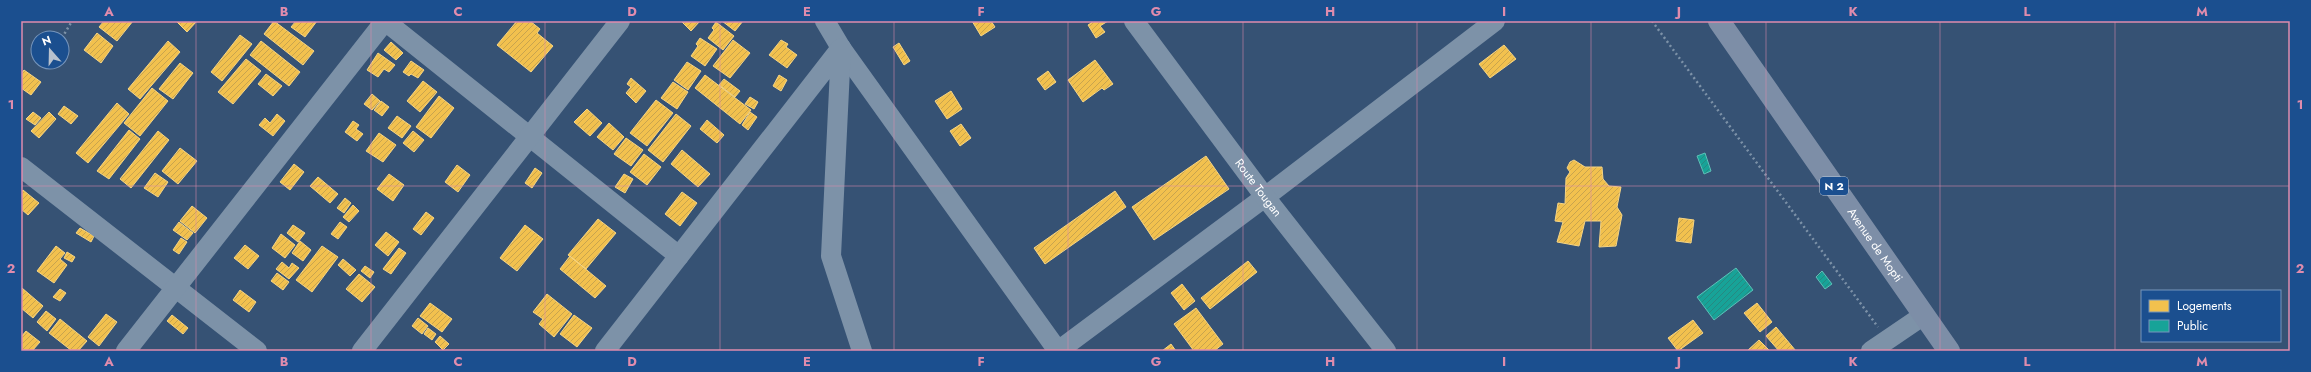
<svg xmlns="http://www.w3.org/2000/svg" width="2311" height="372" font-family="Jost,sans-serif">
	<defs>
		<pattern id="homes-hatch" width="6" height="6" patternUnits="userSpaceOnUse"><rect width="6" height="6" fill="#f2c14e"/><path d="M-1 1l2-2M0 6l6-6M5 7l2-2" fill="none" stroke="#c8a44e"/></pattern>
		<pattern id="public-hatch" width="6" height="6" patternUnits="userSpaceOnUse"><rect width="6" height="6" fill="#17a398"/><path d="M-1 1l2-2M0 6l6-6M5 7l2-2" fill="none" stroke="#278981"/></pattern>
	</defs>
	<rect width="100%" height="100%" fill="#365274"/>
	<path fill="url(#homes-hatch)" stroke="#f6d483" d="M104 21H133L117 41 99 27Z
		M176 21H197L187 32Z
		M274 21 314 51 303 65 264 34Z
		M296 21H317L305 37 291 27Z
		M517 21H530L540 29 537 33 553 46 531 72 497 45Z
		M681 21H700L691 31Z
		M722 21H743L735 31Z
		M972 21H991L995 27 981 36Z
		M1094 21H1108L1100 26 1105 32 1096 38 1088 25Z
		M716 22 734 36 723 50 708 38 714 30 712 28Z
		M97 33 113 46 101 63 84 50Z
		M240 35 252 44 222 81 211 72Z
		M700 38 717 49 705 66 691 56 698 46 696 44Z
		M733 40 750 53 730 78 713 66Z
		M781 40 788 44 786 47 797 55 787 68 769 55Z
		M168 41 180 52 140 99 128 89Z
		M261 41 300 72 289 86 250 55Z
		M391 42 403 53 396 60 384 50Z
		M899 43 910 61 904 65 893 47Z
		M1504 45 1516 59 1490 78 1479 64Z
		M378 53 395 65 389 72 384 69 378 77 367 70Z
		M246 59 261 71 233 104 218 92Z
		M1095 60 1113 84 1104 90 1102 88 1083 102 1068 80Z
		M411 61 424 70 418 78 411 74 409 76 403 72Z
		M687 62 701 71 688 90 674 80Z
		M180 63 193 73 173 99 159 89Z
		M24 70 41 82 31 95 21 88V74Z
		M1048 71 1056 82 1045 90 1037 79Z
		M266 74 282 86 273 96 258 84Z
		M705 75 751 110 740 124 695 88Z
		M779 75 787 80 781 91 773 86Z
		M631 78 646 91 636 103 626 93 631 87 627 84Z
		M724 79 740 91 735 97 719 85Z
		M423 81 437 92 420 112 407 101Z
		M673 82 688 92 677 109 661 98Z
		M152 88 168 101 140 136 124 123Z
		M951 91 962 109 947 119 935 101Z
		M372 94 380 101 372 110 364 104Z
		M439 96 454 108 431 138 416 127Z
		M750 97 758 102 754 109 745 104Z
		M656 100 673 113 647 146 630 133Z
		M381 101 389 107 382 116 374 110Z
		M117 103 129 114 88 163 76 153Z
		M64 106 78 116 71 124 58 114Z
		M587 109 602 123 590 136 574 122Z
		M33 112 41 118 35 125 26 119Z
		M49 112 56 119 39 138 31 131Z
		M750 112 757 117 748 130 742 125Z
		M277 114 285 121 273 136 259 125 265 118 270 123Z
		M676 114 691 126 663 162 648 150Z
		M397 116 411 126 402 138 388 128Z
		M707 120 724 135 717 143 700 129Z
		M353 121 359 125 356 129 363 134 357 141 345 132Z
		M609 123 624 137 613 150 597 137Z
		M961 124 971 138 960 146 950 131Z
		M129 130 140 139 109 179 97 171Z
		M158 131 169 140 131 188 120 179Z
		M413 131 424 140 414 152 403 143Z
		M379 133 396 145 383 162 366 151Z
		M626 138 643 150 631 166 614 154Z
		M180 148 197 161 178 184 162 171Z
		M682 150 710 174 698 187 671 164Z
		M644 154 661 167 647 185 630 172Z
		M1206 156 1229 189 1154 240 1132 207Z
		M1574 160 1585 167H1602L1603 179 1609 186 1621 187 1617 207 1622 215 1616 246 1599 247 1601 221H1585L1579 246 1557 242 1563 222 1555 221 1558 203 1565 204 1566 178 1570 172 1567 168 1570 162Z
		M294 164 304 172 290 190 280 182Z
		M457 165 470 175 458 192 445 182Z
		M535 168 542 173 532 188 525 183Z
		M155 173 168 182 158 197 144 188Z
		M389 174 404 185 393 201 377 189Z
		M624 174 633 179 625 193 615 187Z
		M318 177 338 194 330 203 310 186Z
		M23 190 39 203 28 215 21 209V192Z
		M1115 191 1126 207 1045 264 1034 248Z
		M682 192 697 203 680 226 665 214Z
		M345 198 351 203 344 213 337 208Z
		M353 205 359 211 349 222 343 217Z
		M192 206 207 218 195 233 180 221Z
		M426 212 434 218 421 235 413 229Z
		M1679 218 1694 220 1691 243 1676 241Z
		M598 219 616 233 586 269 568 255Z
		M179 222 193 233 187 240 173 230Z
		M340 222 347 227 338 239 331 234Z
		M293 225 305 233 298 242 287 233Z
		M525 225 543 239 517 271 500 258Z
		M80 228 94 236 91 242 76 233Z
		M386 232 399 242 388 256 375 245Z
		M281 234 295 245 285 258 272 248Z
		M181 238 187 242 179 254 173 250Z
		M300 241 311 250 303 261 292 253Z
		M245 245 259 256 248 269 234 258Z
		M56 246 65 253 60 259 67 265 54 283 37 271Z
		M322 246 338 257 312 292 296 280Z
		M399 248 406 253 391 274 383 269Z
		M67 252 75 257 72 262 64 258Z
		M570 256 606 286 595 298 560 269Z
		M343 259 356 270 350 276 338 265Z
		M1248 261 1257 272 1210 309 1201 298Z
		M282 262 289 268 292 263 299 268 289 279 276 269Z
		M365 266 374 272 370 278 361 271Z
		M277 273 289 282 283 290 271 281Z
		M359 274 375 287 362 302 346 289Z
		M1182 284 1195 301 1184 310 1171 293Z
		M22 288 43 306 33 318 21 308Z
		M60 289 66 293 60 301 53 297Z
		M240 290 256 302 249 312 233 300Z
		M547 294 572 314 554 337 539 324 543 319 533 312Z
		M430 303 452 319 442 332 420 316Z
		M1757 303 1772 322 1760 332 1744 313Z
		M1196 308 1223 344 1214 351H1194L1174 324Z
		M46 311 56 319 47 331 37 322Z
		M106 314 117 322 99 346 88 337Z
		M172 315 188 328 183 334 167 321Z
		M574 315 592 328 577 347 560 334Z
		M418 318 428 326 422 334 412 326Z
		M60 319 87 341 78 351H72L49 333Z
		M1693 320 1703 333 1678 351 1668 338Z
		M1776 327 1796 351H1779L1766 336Z
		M428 328 436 334 432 340 424 334Z
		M26 331 40 342 32 351H21V337Z
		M440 336 449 344 443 350 435 342Z
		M1759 340 1770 351H1747Z
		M1171 344 1176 351H1162Z"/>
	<path fill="url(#public-hatch)" stroke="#5dbfb7" d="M1705 153 1711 171 1704 174 1697 156Z
		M1736 268 1753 290 1714 320 1697 297Z
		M1822 271 1832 284 1825 289 1816 277Z"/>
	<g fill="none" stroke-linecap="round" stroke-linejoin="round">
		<path stroke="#7d92a8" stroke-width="2.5" stroke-dasharray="2 3" stroke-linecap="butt" d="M1652 21 1878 327
			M62 38 72 21"/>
		<g stroke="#7d92a8" stroke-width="20">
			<path d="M825 21 841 48 1058 351 1265 197 1495 21"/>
			<path id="s1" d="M1134 21 1265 197 1386 351"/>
			<path d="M21 167 257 351"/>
			<path d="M126 351 385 21 679 256"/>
			<path d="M362 351 620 21"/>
			<path d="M605 351 841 48 831 256 862 351"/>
			<path d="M1871 351 1924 315"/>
		</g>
		<path stroke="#7d8ea7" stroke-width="22" id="s2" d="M1719 21 1949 351"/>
	</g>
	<path fill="none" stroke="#e08cad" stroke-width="1" stroke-opacity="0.55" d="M196 21V351M371 21V351M545 21V351M720 21V351M894 21V351M1068 21V351M1243 21V351M1417 21V351M1591 21V351M1766 21V351M1940 21V351M2115 21V351M21 186H2290"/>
	<g text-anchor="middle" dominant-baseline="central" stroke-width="4" stroke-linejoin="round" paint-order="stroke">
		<rect fill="#1b4f8f" stroke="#bbcadd" stroke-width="1" x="1820" y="177" width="28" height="18" rx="3"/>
		<g font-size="11" font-weight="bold" fill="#fff">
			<text x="1834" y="186">N 2</text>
		</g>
		<g font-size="12" fill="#fff" stroke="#1b4f8f">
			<text stroke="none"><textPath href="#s1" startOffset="208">Route Tougan</textPath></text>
			<text stroke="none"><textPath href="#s2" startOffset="273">Avenue de Mopti</textPath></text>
		</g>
	</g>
	<rect width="2311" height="372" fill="none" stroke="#1b4f8f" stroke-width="44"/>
	<rect x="2141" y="290" width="140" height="52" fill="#1b4f8f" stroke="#7695bc"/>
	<rect x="2149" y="300" width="20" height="12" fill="#f2c14e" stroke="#7695bc"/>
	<text x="2177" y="310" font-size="12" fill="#ffffff">Logements</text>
	<rect x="2149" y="320" width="20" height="12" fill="#17a398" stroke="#7695bc"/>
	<text x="2177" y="330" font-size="12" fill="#ffffff">Public</text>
	<g transform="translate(50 50) rotate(340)"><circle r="19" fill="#1b4f8f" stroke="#7695bc"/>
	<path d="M0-3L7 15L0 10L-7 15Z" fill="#b9c2ce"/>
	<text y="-6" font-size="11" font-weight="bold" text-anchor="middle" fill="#ffffff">N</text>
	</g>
	<rect x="22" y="22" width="2267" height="328" fill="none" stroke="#e08cad" stroke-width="1.5"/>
	<g font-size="13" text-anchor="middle" font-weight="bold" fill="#e08cad">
		<text x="109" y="16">A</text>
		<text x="284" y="16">B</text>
		<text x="458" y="16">C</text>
		<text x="632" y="16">D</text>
		<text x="807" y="16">E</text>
		<text x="981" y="16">F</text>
		<text x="1156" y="16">G</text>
		<text x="1330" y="16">H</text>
		<text x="1504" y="16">I</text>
		<text x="1679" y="16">J</text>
		<text x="1853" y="16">K</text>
		<text x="2027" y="16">L</text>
		<text x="2202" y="16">M</text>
		<text x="11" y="109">1</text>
		<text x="2300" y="109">1</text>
		<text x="11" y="273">2</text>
		<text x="2300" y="273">2</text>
		<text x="109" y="366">A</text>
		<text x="284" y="366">B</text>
		<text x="458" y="366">C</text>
		<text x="632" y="366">D</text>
		<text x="807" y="366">E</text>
		<text x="981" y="366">F</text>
		<text x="1156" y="366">G</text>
		<text x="1330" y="366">H</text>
		<text x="1504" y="366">I</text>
		<text x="1679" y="366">J</text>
		<text x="1853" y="366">K</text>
		<text x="2027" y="366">L</text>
		<text x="2202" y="366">M</text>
	</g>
</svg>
